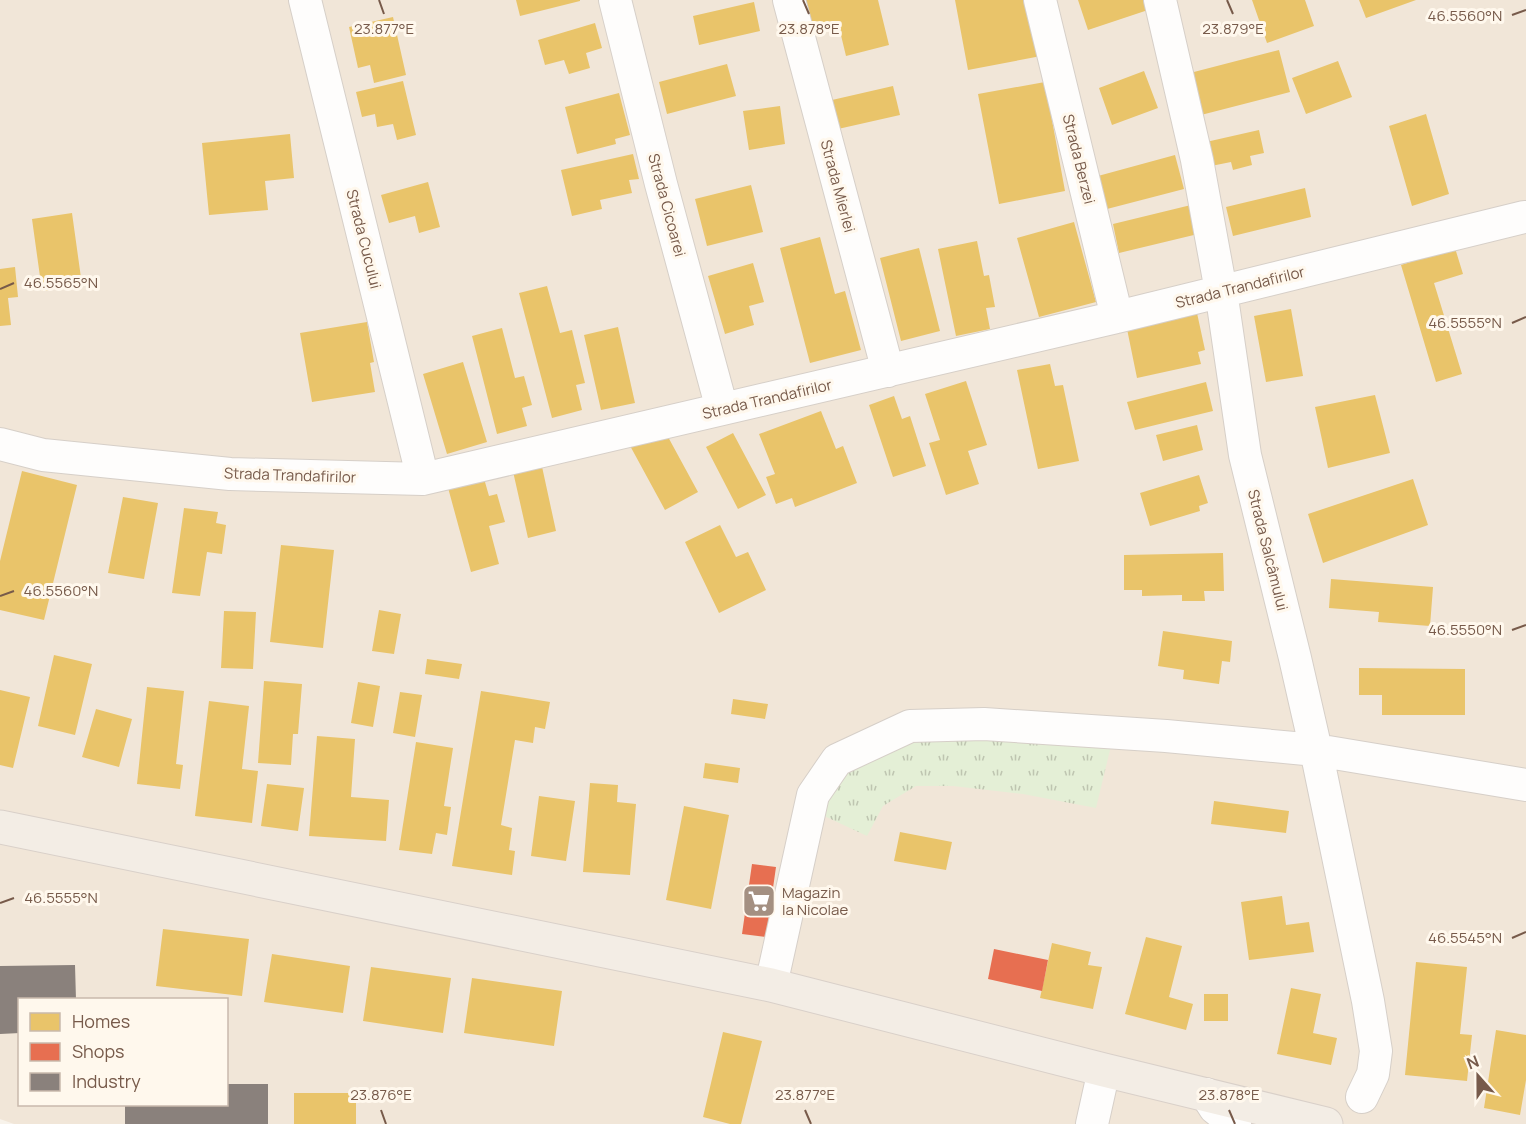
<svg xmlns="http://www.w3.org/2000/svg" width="1526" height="1124" font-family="Manrope,sans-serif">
	<defs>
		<pattern id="grass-tufts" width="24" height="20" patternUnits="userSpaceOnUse" patternTransform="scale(1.5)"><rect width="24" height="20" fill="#e4efd6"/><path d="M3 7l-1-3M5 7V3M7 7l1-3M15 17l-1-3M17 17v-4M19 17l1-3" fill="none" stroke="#bec5b0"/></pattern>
	</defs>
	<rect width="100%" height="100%" fill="#f8f3eb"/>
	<path fill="#f1e6d8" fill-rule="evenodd" d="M0 0H1526V1124H14L0 1119ZM20 1000H226V1104H20Z"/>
	<path fill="url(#grass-tufts)" d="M950 735 1111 746 1096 808 1023 794 953 786H916L883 806 867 836 820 814 852 764 902 742Z"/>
	<path fill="#e9c46a" d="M516 0H580V1L520 16Z
		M803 0H878L889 45 846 56 839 27 811 34Z
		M955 0H1030L1041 56 968 70Z
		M1078 0H1145L1148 10 1088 30Z
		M1252 0H1305L1314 26 1267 43Z
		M1359 0H1416L1366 18Z
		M754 2 760 31 699 45 693 16Z
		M393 17 406 75 374 83 370 65 358 68 349 27Z
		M595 23 602 48 586 53 590 68 569 74 564 60 545 65 538 40Z
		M1279 50 1290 92 1201 115 1190 73Z
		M1338 61 1352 97 1306 114 1292 78Z
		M727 64 736 96 667 114 659 82Z
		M1144 71 1158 108 1112 125 1099 88Z
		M403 81 416 135 397 140 393 124 377 127 375 114 362 117 356 92Z
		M1045 82 1065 191 999 204 978 94Z
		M893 86 900 115 838 129 832 100Z
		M619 93 630 135 615 139 616 144 577 154 565 107Z
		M780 106 785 144 749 150 743 111Z
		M1426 114 1449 194 1412 206 1389 126Z
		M1259 130 1264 153 1250 156 1252 165 1233 170 1231 162 1211 166 1206 142Z
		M290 134 294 178 265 181 268 210 209 215 202 143Z
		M633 154 639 179 629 180 632 193 600 200 602 209 572 216 561 170Z
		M1175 155 1184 189 1107 209 1098 176Z
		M428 182 440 227 419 233 415 216 389 223 381 195Z
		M751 185 763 232 707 246 695 199Z
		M1305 188 1311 217 1233 236 1226 207Z
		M1191 205 1198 234 1119 253 1113 224Z
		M72 213 82 285 42 291 32 219Z
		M1074 222 1096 302 1039 317 1017 238Z
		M820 237 835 294 845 291 861 350 810 363 780 248Z
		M977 241 984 276 989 275 995 307 986 308 990 329 956 336 938 249Z
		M919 248 940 331 901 341 880 258Z
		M1455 248 1463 274 1434 283 1462 374 1436 382 1401 265Z
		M753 263 764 302 749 306 754 325 725 334 708 276Z
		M15 267 18 297 8 298 11 325 0 326V269Z
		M547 286 560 333 572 330 585 383 576 385 582 410 552 418 519 293Z
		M1291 309 1303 376 1266 382 1254 316Z
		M1197 313 1205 350 1198 352 1201 364 1137 378 1127 329Z
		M367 322 374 362 370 363 375 392 312 402 300 333Z
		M618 327 635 403 601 410 584 335Z
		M502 328 515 378 524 376 532 405 522 408 527 426 497 434 472 336Z
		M463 362 487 442 447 454 423 374Z
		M1050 364 1055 386 1063 385 1079 461 1038 469 1017 370Z
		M966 381 987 445 968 451 979 484 946 495 929 443 940 440 925 394Z
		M1206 382 1213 411 1135 430 1127 402Z
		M1375 395 1390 453 1328 468 1315 407Z
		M894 396 902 419 910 416 926 466 893 477 869 405Z
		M821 411 836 449 843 446 857 483 795 507 792 498 776 504 766 477 775 474 759 434Z
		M661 424 698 492 665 510 628 442Z
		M1197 425 1203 450 1163 461 1156 435Z
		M733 433 766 495 738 509 706 447Z
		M541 462 556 531 528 538 512 467Z
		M22 471 77 485 44 620 0 610V561Z
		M483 475 489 496 497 494 505 522 489 526 499 564 471 572 447 484Z
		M1199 475 1208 503 1199 506 1200 511 1150 526 1140 493Z
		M1413 479 1428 525 1323 563 1308 514Z
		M123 497 158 503 144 579 108 573Z
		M184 508 218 512 216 523 226 525 222 554 207 552 200 596 172 593Z
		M720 525 736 557 748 552 766 590 719 613 685 542Z
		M281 545 334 550 323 648 270 642Z
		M1223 553 1224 591H1204L1205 601H1182V595L1142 596V590H1124V555Z
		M1331 579 1433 587 1430 626 1378 622 1379 612 1329 608Z
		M379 610 401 614 394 654 372 651Z
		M224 611 256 612 253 669 221 668Z
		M1163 631 1232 641 1230 662 1222 661 1219 684 1183 679 1184 670 1158 666Z
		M54 655 92 664 75 735 38 726Z
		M427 659 462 664 459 679 425 674Z
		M1359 668 1465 669V715H1382V695H1359Z
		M264 681 302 684 298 734H293L291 765 258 763Z
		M358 682 380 686 373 727 351 723Z
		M147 687 184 691 176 764 183 765 180 789 137 784Z
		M0 690 30 697 13 768 0 765Z
		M481 691 550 702 545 729 535 727 533 743 515 740 501 825 512 828 509 850 515 851 512 875 452 866Z
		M400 692 422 695 415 737 393 733Z
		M733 699 768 704 765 719 731 714Z
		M209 701 249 706 242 769 258 771 252 823 195 816Z
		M96 709 132 719 119 767 82 757Z
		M317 736 355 739 351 797 389 800 386 841 309 836Z
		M416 742 453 748 444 806 451 807 447 835 436 833 432 854 399 850Z
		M705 763 740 768 738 783 703 778Z
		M590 783 618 785 617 802 636 804 630 875 583 872Z
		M267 784 304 788 298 831 261 826Z
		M539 796 575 801 566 861 531 856Z
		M1214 801 1289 811 1286 833 1211 824Z
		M684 806 729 815 711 909 666 900Z
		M900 832 952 842 946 870 894 861Z
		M1282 896 1286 925 1309 922 1314 952 1249 960 1241 902Z
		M163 929 249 939 242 996 156 986Z
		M1146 937 1182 946 1169 997 1193 1004 1186 1030 1125 1014Z
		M1052 943 1091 952 1088 965 1102 967 1093 1009 1040 998Z
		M272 954 350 966 343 1013 264 1002Z
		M1416 962 1467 967 1460 1034 1472 1035 1467 1081 1405 1075Z
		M371 967 451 978 443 1033 363 1021Z
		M472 978 562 991 554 1046 464 1033Z
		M1291 988 1321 994 1313 1033 1337 1038 1331 1065 1277 1054Z
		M1204 994H1228V1021H1204Z
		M1496 1030 1526 1035V1080L1520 1115 1484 1108Z
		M723 1032 762 1041 741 1124H730L703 1117Z
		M294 1093H356V1124H294Z"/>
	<path fill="#e76f51" d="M752 864 776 867 766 937 742 934Z
		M994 949 1048 960 1042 991 988 979Z"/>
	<path fill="#8a817c" d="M75 965 76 1000H20V1033L0 1034V966Z
		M226 1084H268V1124H125V1104H226Z"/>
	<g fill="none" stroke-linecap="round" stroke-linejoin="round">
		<defs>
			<path id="minor" d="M305 0 423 479
				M615 0 661 184 722 409
				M789 0 888 371
				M1040 0 1117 317
				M1160 0 1197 160 1221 291 1245 455 1295 658 1316 750 1368 1001 1376 1051 1373 1074 1362 1097
				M0 444 43 455 230 474 423 479 1117 317 1524 217
				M771 985 813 795 837 760 910 726 984 724 1166 736 1316 750 1526 785
				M1206 1094 1215 1108 1235 1124
				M1092 1124 1104 1070"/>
			<path id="primary" d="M0 827 771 985 1104 1070 1326 1124"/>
		</defs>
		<use href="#minor" stroke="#d6cfc8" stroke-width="34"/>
		<use href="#primary" stroke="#d9d0c9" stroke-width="35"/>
		<use href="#minor" stroke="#fefdfc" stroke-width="32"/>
		<use href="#primary" stroke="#f3ede5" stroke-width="33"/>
	</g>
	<path fill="none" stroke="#775a4a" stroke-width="2" d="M379 0 384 14M803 0 809 14M1227 0 1233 14M1512 15 1526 10M0 289 14 283M1512 323 1526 317M0 596 14 591M1512 630 1526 625M0 903 14 898M1512 938 1526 932M381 1110 386 1124M805 1110 811 1124M1229 1110 1235 1124"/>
	<defs>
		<symbol id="supermarket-square" viewBox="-11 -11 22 22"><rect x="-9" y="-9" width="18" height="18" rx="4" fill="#a49082" stroke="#fff8ed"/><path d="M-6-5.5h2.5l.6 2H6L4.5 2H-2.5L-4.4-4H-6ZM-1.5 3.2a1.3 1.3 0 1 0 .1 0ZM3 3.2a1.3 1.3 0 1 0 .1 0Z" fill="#fff"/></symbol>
	</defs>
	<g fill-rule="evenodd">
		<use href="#supermarket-square" x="740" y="882" width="38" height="38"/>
	</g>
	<g text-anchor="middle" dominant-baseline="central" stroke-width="6" stroke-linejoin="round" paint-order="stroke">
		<g font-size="15" fill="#775a4a" stroke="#fff8ed">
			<text transform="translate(1079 159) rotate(76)">Strada Berzei</text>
			<text transform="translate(838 186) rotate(75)">Strada Mierlei</text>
			<text transform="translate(667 205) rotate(75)">Strada Cicoarei</text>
			<text transform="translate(364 239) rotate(76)">Strada Cucului</text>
			<text transform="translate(1240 287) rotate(-14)">Strada Trandafirilor</text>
			<text transform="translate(767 399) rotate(-13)">Strada Trandafirilor</text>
			<text transform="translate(290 475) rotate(2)">Strada Trandafirilor</text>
			<text transform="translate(1268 550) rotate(76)">Strada Salcâmului</text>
		</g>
		<g font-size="15" fill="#775a4a" stroke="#fff8ed" text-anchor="start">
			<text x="782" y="892">Magazin<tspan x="782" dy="17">la Nicolae</tspan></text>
		</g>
	</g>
	<g font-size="15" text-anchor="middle" fill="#775a4a" stroke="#fff8ed" stroke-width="6" stroke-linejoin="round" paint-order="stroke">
		<text x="1465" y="21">46.5560°N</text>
		<text x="384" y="34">23.877°E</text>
		<text x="809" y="34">23.878°E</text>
		<text x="1233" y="34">23.879°E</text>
		<text x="61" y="288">46.5565°N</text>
		<text x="1465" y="328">46.5555°N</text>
		<text x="61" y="596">46.5560°N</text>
		<text x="1465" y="635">46.5550°N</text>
		<text x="61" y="903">46.5555°N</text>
		<text x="1465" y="943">46.5545°N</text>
		<text x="381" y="1100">23.876°E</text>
		<text x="805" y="1100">23.877°E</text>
		<text x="1229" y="1100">23.878°E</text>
	</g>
	<rect x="18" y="998" width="210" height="108" fill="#fff8ed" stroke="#c9b9ac" stroke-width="1.5"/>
	<rect x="30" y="1013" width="30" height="18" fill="#e9c46a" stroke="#c9b9ac" stroke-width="1.5"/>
	<text x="72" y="1028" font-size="18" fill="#775a4a">Homes</text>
	<rect x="30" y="1043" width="30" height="18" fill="#e76f51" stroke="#c9b9ac" stroke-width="1.5"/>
	<text x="72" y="1058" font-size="18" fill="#775a4a">Shops</text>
	<rect x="30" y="1073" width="30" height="18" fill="#8a817c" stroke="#c9b9ac" stroke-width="1.5"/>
	<text x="72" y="1088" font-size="18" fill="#775a4a">Industry</text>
	<g transform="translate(1478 1076) rotate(339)" stroke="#fff8ed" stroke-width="4.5" paint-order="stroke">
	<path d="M0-4.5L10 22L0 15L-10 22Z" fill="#775a4a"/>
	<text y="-9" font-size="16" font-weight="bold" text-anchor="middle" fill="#775a4a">N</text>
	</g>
</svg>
